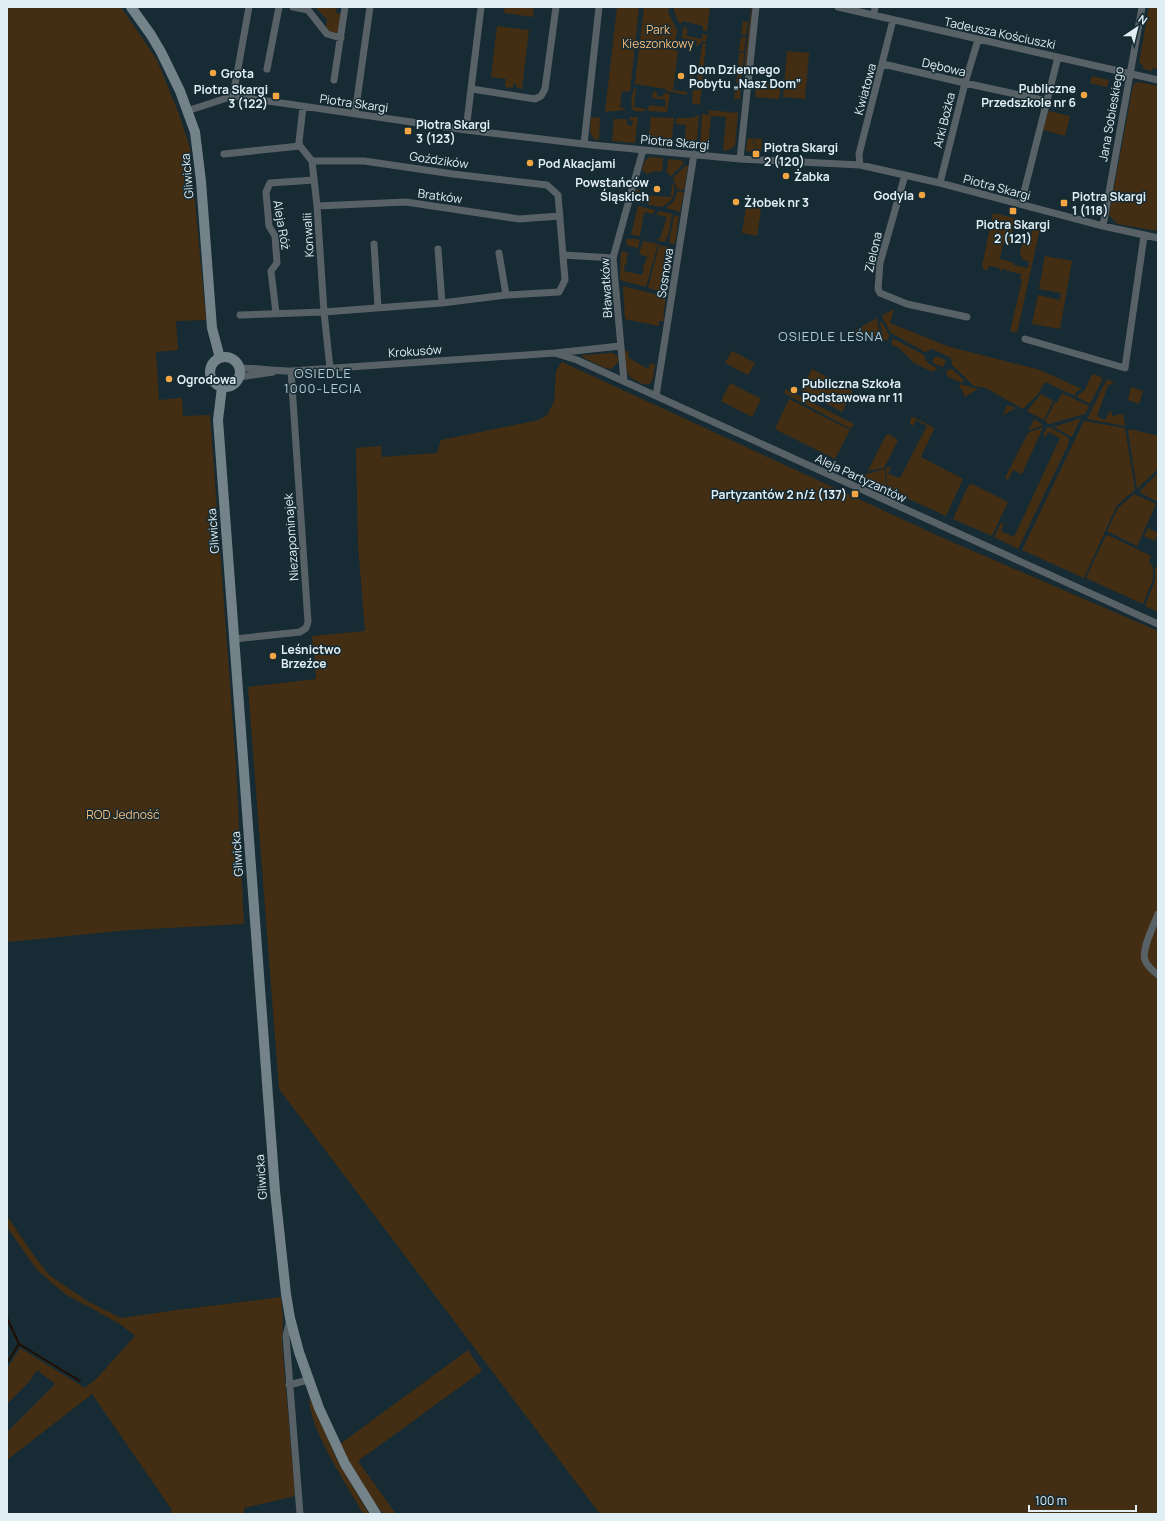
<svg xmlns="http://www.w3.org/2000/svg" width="1165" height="1521" font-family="Manrope,sans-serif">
	<rect width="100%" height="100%" fill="#162b33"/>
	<path fill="#442e13" d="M7 7H121L157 60 179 114 190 148 206 320 176 321 178 350 156 352 159 400 182 398 183 416 210 415 236 766 244 924 130 930 7 942Z
		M316 7H337L336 13 343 14 339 34 330 33 326 28 327 18 324 17 320 12 318 11V9H316Z
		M505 7H534L533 17 504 13Z
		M617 7H639L630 92 622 91 620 107 625 109V110L605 112Z
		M644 7H669L668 12 677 30 674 50 678 51 673 90 687 92V95L666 91V89L635 84Z
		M674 7H710L707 31H703V26L683 21 682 23H679L674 11Z
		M751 7H752L746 68H744Z
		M1149 7H1158V69L1153 68 1152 71 1143 69V65L1139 63Z
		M743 21 748 22 746 35 741 34Z
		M497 26 529 30 522 89 517 88V85L513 84V88L505 87 506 79 491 77Z
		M683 27 687 28V36L702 39V34L707 35 706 42 703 41 696 47 697 41 682 38Z
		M741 37H746L744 52 739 51Z
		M703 43 706 44 702 82H698L697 80 702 45Z
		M787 51 809 53 805 99 783 97Z
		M739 53H744L743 67H738Z
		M738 69 743 70 741 83H736Z
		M690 75H692L697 83 702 84 700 105 692 103 693 90H699V85L694 84V82L690 81Z
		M1092 76 1109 80 1107 87 1090 83Z
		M1138 82 1158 86V231L1118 224 1109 215 1133 86 1135 83Z
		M756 83 781 85 779 99 755 97Z
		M736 86H741L740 99H734Z
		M634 88 636 89 634 107 646 109 645 111C642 111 637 112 635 111 628 109 633 93 634 88Z
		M653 91 657 92V96L660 97 663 96 664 93 670 94 667 112 648 111 649 105 665 107 666 100 652 98Z
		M709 110 738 113 735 146 729 150 723 151 726 117 711 116 708 150H701L700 148 702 114 709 115Z
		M1048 111 1070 116 1065 136 1043 130Z
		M699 115 696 149 684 148 686 125 676 124V118H692Z
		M591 117 600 118 599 140 594 139 590 132Z
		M630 117H638L635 143 612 141 614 119H627V125L632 126 633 121H630Z
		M651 117 674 118 671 147 648 145Z
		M751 138 759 151V153L746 151 747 141 749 138Z
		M752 138 762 139 761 153Z
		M649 157 663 158 662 172 655 171 647 174 642 170 645 161Z
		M668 159 681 160 684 163 671 176 667 173Z
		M686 165 688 167 684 190 677 189 673 178Z
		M672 184H673C677 195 671 202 662 207L649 205 642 195 671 197Z
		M637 189H639L640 196 645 203 634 201Z
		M677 191 684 192 680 212 666 208 674 201Z
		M638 206 655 210 653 214 644 212 640 236 631 235Z
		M746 207 761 209 757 236 742 233Z
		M658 211 672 214 668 237H666L665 242 656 240 660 238 667 217 657 215Z
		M993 213 1015 218 1010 244 1003 243 1000 259 1014 263V265L1028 268 1029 261 1023 260 1020 254 1022 242 1030 243 1032 230 1023 228 1020 225 1021 219 1041 224 1017 333 1010 331 1022 280 1020 278 1021 274 1002 269 1000 274V268L989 266 987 271 983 269 982 266Z
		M674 215 679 216 675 244 669 243Z
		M627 239H636L640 240 638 248 628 246 626 243Z
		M643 241 658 244 646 287 620 280 621 251 628 253 626 261H627V264H625L624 271 642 275 644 268H642L643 266H644L647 257 639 254Z
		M659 245 674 249 676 252 670 251 662 292 648 288Z
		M1045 256 1072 261 1060 329 1032 324 1038 295 1060 300 1061 293 1039 289Z
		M623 286 666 297 663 317H665L664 321H659V326L625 319Z
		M894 309 890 323 950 347 1040 370 1082 389 1077 391 1075 396 1045 382 1038 394 1023 409 986 388 974 386 952 365 951 358 932 349 925 352 891 333 882 317 883 315Z
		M877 318 880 338 854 331Z
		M880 322H882L889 335 888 340H885L883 339Z
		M894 339 924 355C926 363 930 365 938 368L933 372 914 363 899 348 892 345V340Z
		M625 351H628L629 358 648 369 650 363 655 364C654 369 654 376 652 381 648 390 631 379 628 374 624 367 625 358 625 351Z
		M732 351 755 363 748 375 725 363Z
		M613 353 618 357V362L611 369 605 368 582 357 583 355Z
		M936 356 946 360 943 367 933 363 932 361Z
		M562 362 943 538 1158 631V1514H600L279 1089 248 687 316 679 312 636 365 631 358 545 356 448 381 446 382 457 437 453 441 440 539 420 547 415 554 402 556 371Z
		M812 369 853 391 842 412 801 390Z
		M952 369 964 380 962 383 948 377 946 371Z
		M1094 374 1103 378 1090 404 1077 397 1079 394 1085 390 1091 376Z
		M1109 379 1114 384 1108 385 1097 416 1105 420 1111 410 1112 416 1123 414 1125 426 1087 419 1106 381Z
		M730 383 761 399 752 417 721 401Z
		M959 384 978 389 965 397Z
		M1131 387 1143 391 1139 404 1128 400Z
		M786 389 854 424 851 429 784 393Z
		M1062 393 1089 406 1085 414 1049 424 1045 422 1055 402 1057 403Z
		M1041 394 1053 401 1044 420 1027 411Z
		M789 399 850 430 835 459 775 429Z
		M1007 405 1016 408 1003 415Z
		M913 417 933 427 934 429 921 457 963 479 946 516 887 489 886 469 887 467 891 468 888 474 900 478 927 426 916 420 913 426 910 424 911 418Z
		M1081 418 1072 437 1054 427Z
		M1034 419 1043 425 1030 430 1029 429Z
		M1084 421 1125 428 1135 490 1117 505 1084 578 1022 550Z
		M1043 427 1022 474 1013 470 1008 480 1005 478 1028 433Z
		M1049 427 1068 437 1069 443 1018 549 994 537 1001 523 1004 524 1001 531 1014 537 1060 438 1048 432 1046 437 1043 435 1047 428Z
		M1130 429 1158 436V469L1137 489 1128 431Z
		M888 434 898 440 884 468 868 471 886 435Z
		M885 469 886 489 864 479 866 474Z
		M1158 473V502L1139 492Z
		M972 484 1008 502 992 536 953 519 968 486Z
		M1134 494 1156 504 1137 546 1107 531 1118 508Z
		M1148 528 1158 533 1155 541 1144 536Z
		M1108 535 1151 556 1149 563 1153 567V579L1143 604 1086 578 1105 537Z
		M1158 567V612L1145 606 1155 580V568Z
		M7 1216 35 1257 49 1275 89 1302 121 1318 177 1310 281 1297 283 1320 282 1343 295 1496 244 1508V1514H169L172 1510 92 1394 7 1460V1432L55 1384 37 1370 29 1382 7 1404V1369L20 1348 85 1388 98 1377 135 1336 120 1324 65 1294 36 1269 7 1227Z
		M468 1350 482 1371 358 1461 396 1514H383L361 1485 340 1444Z
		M309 1397 337 1460 369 1514H363C347 1484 309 1430 309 1397Z"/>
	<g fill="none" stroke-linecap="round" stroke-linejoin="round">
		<path stroke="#200d00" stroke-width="2" d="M7 1318 19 1344 7 1363
			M19 1344 80 1381"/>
		<path stroke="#586266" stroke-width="7" d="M293 7 308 10 327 34 341 38
			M838 7 1158 80
			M874 15 875 7
			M883 64 965 83 1047 101
			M267 69 279 7
			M334 80 345 7
			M472 89 535 99 541 96 545 89 556 7
			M233 96 249 7
			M303 107 299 142 300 146 312 161 317 206 324 312 330 368
			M187 111 233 96 466 130 592 145 740 159 860 165 940 183 1103 226 1158 238
			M355 114 370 7
			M466 130 481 7
			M584 144 599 7
			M224 154 300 146
			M740 159 756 7
			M860 165 859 154 893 20
			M905 175 880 263 878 289 880 293 907 304 967 317
			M940 183 965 83 978 40
			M1021 204 1058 57
			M317 206 406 202 519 219 560 216
			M1103 226 1142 7
			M374 244 378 307
			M438 249 442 303
			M499 253 506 295
			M563 255 613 258
			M276 313 271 271 277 263 275 236 269 226 266 192 270 183 314 180
			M240 315 324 312 442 303 506 295 559 292 565 280 558 195 547 185 453 174 364 161H312
			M1025 339 1125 368 1144 236
			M555 353 577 360 1158 624
			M240 368C257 368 274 371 291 371L555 353 620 346
			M240 377 273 372
			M624 381 613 258 643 150
			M656 396 694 154
			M234 639 300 632 306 628 308 622 291 371
			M1158 914C1154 925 1141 950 1145 960 1147 966 1153 971 1158 975
			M290 1319 286 1336 300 1514
			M289 1385 308 1380"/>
		<path stroke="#738389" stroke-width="10" d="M131 7 151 35 161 52 180 91 195 132 201 181 212 328 220 358
			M210 372a15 15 0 1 1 30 0a15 15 0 1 1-30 0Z
			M222 387 218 420 275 1191 286 1294 290 1318 299 1352 319 1408 345 1464 376 1514"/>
	</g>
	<g fill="#f2a542" stroke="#162b33" stroke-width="1.5">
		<circle cx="213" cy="73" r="4"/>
		<circle cx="681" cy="76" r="4"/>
		<circle cx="1084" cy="95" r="4"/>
		<rect x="272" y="92" width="8" height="8" rx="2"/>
		<rect x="404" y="127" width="8" height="8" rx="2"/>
		<rect x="752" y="150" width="8" height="8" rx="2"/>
		<circle cx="530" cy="163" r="4"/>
		<circle cx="786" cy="176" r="4"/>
		<circle cx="657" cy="189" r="4"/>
		<circle cx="922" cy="195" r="4"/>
		<circle cx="736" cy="202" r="4"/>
		<rect x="1060" y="199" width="8" height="8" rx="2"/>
		<rect x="1009" y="207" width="8" height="8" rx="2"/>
		<circle cx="169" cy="379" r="4"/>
		<circle cx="794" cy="390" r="4"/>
		<rect x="851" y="490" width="8" height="8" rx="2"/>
		<circle cx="273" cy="656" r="4"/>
	</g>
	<g text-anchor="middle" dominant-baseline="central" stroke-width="3" stroke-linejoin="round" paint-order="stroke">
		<g font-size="12" fill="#fabd78" stroke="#162b33">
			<text x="658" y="29">Park<tspan x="658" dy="14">Kieszonkowy</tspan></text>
			<text x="123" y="814">ROD Jedność</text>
		</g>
		<g font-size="12" fill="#e1eef3" stroke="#162b33">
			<text transform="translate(1000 33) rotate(12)">Tadeusza Kościuszki</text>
			<text transform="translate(944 67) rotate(13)">Dębowa</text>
			<text transform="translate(865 89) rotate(-75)">Kwiatowa</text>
			<text transform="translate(354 103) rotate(8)">Piotra Skargi</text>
			<text transform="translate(1111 114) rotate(-80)">Jana Sobieskiego</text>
			<text transform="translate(944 120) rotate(-76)">Arki Bożka</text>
			<text transform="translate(675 142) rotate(5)">Piotra Skargi</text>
			<text transform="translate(439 160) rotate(8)">Goździków</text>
			<text transform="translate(187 176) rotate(-95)">Gliwicka</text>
			<text transform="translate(997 187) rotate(15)">Piotra Skargi</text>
			<text transform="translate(440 196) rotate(8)">Bratków</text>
			<text transform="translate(282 225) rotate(80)">Aleja Róż</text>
			<text transform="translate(308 235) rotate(-93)">Konwalii</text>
			<text transform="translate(873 252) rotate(-77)">Zielona</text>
			<text transform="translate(665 273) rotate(-81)">Sosnowa</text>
			<text transform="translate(606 288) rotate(-93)">Bławatków</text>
			<text transform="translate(415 351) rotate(-4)">Krokusów</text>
			<text transform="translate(861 478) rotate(25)">Aleja Partyzantów</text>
			<text transform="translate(213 531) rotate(-94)">Gliwicka</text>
			<text transform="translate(291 537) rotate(-94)">Niezapominajek</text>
			<text transform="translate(237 854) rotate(-94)">Gliwicka</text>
			<text transform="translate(261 1177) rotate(-94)">Gliwicka</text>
		</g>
		<g font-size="12" font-weight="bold" fill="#e1eef3" stroke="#162b33" text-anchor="start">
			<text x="689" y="69">Dom Dziennego<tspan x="689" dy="14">Pobytu „Nasz Dom”</tspan></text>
			<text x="221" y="73">Grota</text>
			<text x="1076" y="88" text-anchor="end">Publiczne<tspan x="1076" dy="14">Przedszkole nr 6</tspan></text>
			<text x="268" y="89" text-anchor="end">Piotra Skargi<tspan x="268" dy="14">3 (122)</tspan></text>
			<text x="416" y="124">Piotra Skargi<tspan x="416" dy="14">3 (123)</tspan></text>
			<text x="764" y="147">Piotra Skargi<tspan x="764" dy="14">2 (120)</tspan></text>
			<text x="538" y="163">Pod Akacjami</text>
			<text x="794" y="176">Żabka</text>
			<text x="649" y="182" text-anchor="end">Powstańców<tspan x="649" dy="14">Śląskich</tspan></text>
			<text x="914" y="195" text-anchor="end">Godyla</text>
			<text x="1072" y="196">Piotra Skargi<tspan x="1072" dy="14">1 (118)</tspan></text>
			<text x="744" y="202">Żłobek nr 3</text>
			<text x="1013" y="224" text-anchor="middle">Piotra Skargi<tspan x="1013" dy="14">2 (121)</tspan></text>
			<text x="177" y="379">Ogrodowa</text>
			<text x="802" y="383">Publiczna Szkoła<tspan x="802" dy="14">Podstawowa nr 11</tspan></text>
			<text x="847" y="494" text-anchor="end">Partyzantów 2 n/ż (137)</text>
			<text x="281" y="649">Leśnictwo<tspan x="281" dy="14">Brzeźce</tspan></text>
		</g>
		<g font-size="13" letter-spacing="1" fill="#b2cbd5" stroke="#162b33">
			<text x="831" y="336">OSIEDLE LEŚNA</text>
			<text x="323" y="373">OSIEDLE<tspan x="323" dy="15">1000-LECIA</tspan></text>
		</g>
	</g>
	<rect width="1165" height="1521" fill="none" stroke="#e1eef3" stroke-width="16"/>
	<g transform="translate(1137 28) rotate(35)" stroke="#162b33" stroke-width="3" paint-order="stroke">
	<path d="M0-3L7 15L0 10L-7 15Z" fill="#e1eef3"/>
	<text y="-6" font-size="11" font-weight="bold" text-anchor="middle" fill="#e1eef3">N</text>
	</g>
	<path d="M1029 1505v6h107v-6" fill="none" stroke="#e1eef3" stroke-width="2"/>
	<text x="1035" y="1505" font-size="12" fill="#e1eef3" stroke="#162b33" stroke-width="3" paint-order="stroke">100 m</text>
</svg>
